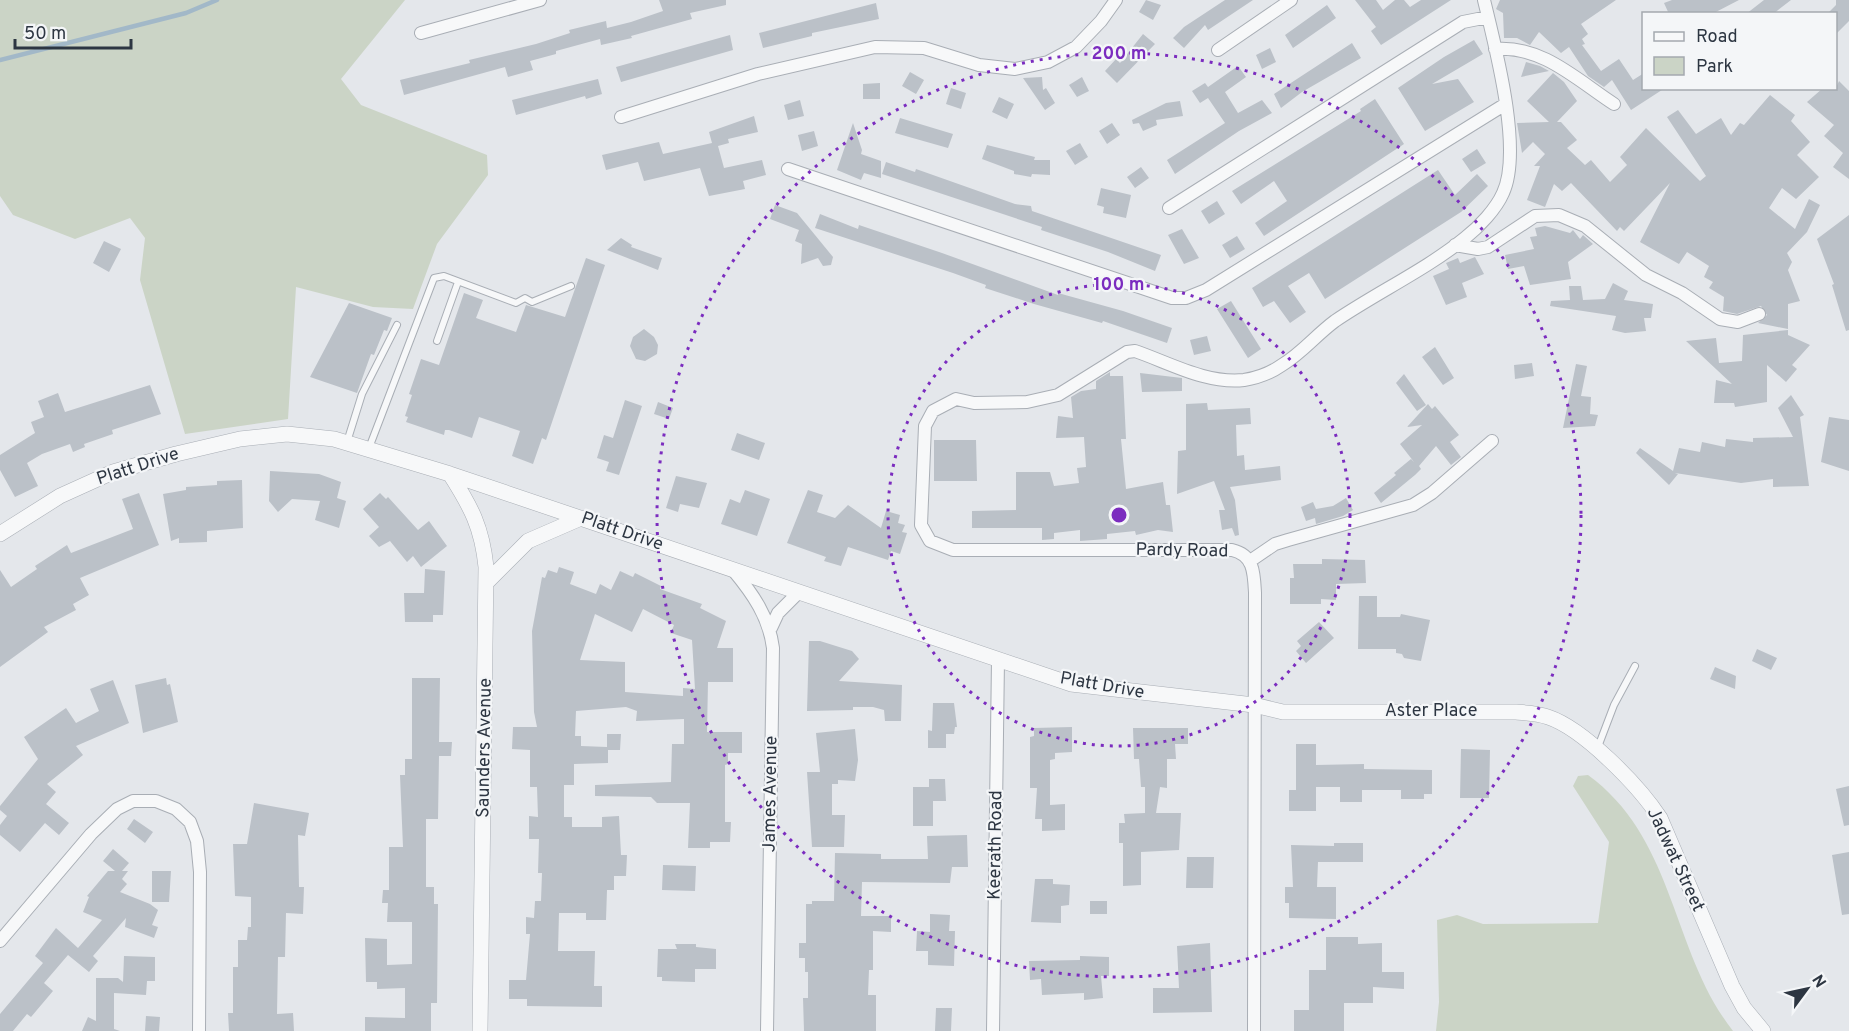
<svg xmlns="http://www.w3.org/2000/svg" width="1849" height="1031" font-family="Overpass,sans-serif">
	<rect width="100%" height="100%" fill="#e4e7eb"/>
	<path fill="#cbd4c6" d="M0 0H405L341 79 361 105 487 155 488 175 437 244 413 309 373 307 296 287 288 419 185 434 140 280 145 238 130 218 75 239 13 215 0 196Z
		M1588 775C1676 839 1671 952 1733 1031H1436L1439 1002 1437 920 1457 915 1483 924 1598 923 1609 842 1573 786 1578 776Z"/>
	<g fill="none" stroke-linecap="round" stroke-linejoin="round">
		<path stroke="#a2b8c8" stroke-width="4.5" d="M0 60 186 13 217 0"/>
	</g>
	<path fill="#bbc1c8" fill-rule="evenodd" d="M659 0H726V5L690 13 692 19 631 36 632 38 601 45 600 39 556 51V54L530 61 533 70 508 77 505 67 404 95 400 80 470 63 469 60 536 44 570 33 569 30 606 21 607 28 631 22 663 11Z
		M1146 0 1161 5 1153 20 1139 12Z
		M1225 0H1253L1208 30 1205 25 1184 48 1173 38 1184 27Z
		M1355 0H1376L1383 10 1395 0H1404L1410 7 1421 0H1451L1381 45 1371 31 1376 27Z
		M1500 0H1616L1581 24 1588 34 1582 39 1585 44 1582 45 1601 71 1619 59 1633 80 1644 73V88H1665L1631 110 1612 80 1604 87 1588 76 1569 47 1561 53 1539 32 1530 45 1517 38H1504L1503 13 1496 9Z
		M1672 0H1739L1712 14H1669L1664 3Z
		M1764 0H1791L1773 14H1746Z
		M1836 0H1849V21L1836 34V14H1827L1836 5Z
		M876 3 879 19 812 33V36L763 48 759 33Z
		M1327 5 1336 18 1293 48 1285 35Z
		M1143 34 1155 44 1117 83 1105 71 1116 59 1120 63Z
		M730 35 733 50 621 82 616 67Z
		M1474 40 1483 54 1432 84 1458 79 1474 102 1425 131 1398 88 1444 57Z
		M1352 43 1361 58 1302 92 1281 108 1274 94Z
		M1270 48 1276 62 1262 69 1256 55Z
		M1526 62 1540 66 1549 71 1521 77Z
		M1238 66 1246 77 1225 92 1238 113 1262 100 1272 113 1239 131 1175 174 1167 160 1225 123 1208 98 1200 103 1192 91 1205 83 1208 87Z
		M910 72 924 80 916 94 902 86Z
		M1553 73 1564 82 1577 101 1557 122H1561L1577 140 1567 148 1585 165 1591 160 1610 182 1627 165 1620 157 1646 128 1700 181 1706 176 1667 117 1678 110 1696 134 1721 118 1731 135 1740 123 1744 125 1770 95 1795 115 1791 121 1810 142 1797 155 1819 177 1796 199 1782 188 1769 208 1795 229 1809 199 1820 205 1807 232 1787 253 1792 262 1788 270 1800 301 1788 304V329L1758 323 1767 315 1761 306 1737 314 1723 311 1724 297 1709 288 1713 282 1704 277 1709 266 1687 252 1679 264 1640 242 1670 183 1624 231 1620 227 1617 231 1571 183 1562 191 1554 184 1545 207 1527 200 1540 166H1534L1545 154 1533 142 1522 153 1517 123 1549 122 1527 101Z
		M1042 77 1043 90 1046 88 1055 103 1045 110 1023 78Z
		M1082 77 1089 91 1077 97 1069 85Z
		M598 79 602 94 586 99 585 96 516 115 512 100Z
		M1839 81 1849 91V179L1833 167 1843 153 1824 136 1834 125 1807 102 1823 88H1836Z
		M880 83V99H863V84Z
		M951 88 966 93 961 109 946 104Z
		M999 97 1014 104 1007 119 992 112Z
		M1375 99 1404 144 1264 236 1255 223 1287 201 1274 181 1241 204 1232 191 1361 111 1360 109Z
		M800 100 804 116 788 120 784 105Z
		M1180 101 1183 116 1156 120 1157 125 1143 131 1139 123 1133 124 1132 120 1166 103Z
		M754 116 758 132 728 139 729 143 718 146 724 168 762 160 766 175 743 181 745 189 709 196 700 168 644 181 638 162 606 170 602 155 659 142 663 154 712 143 709 132Z
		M900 118 953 134 948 148 895 133Z
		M853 123 862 150 861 154 881 161V178L864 173 861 180 837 170Z
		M1112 123 1120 135 1107 144 1099 131Z
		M814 131 818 146 802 151 798 135Z
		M1080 143 1088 157 1075 165 1066 151Z
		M987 145 1035 157 1034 160H1050V175L1032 174 1031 177 1014 174V171L982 159Z
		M1477 149 1486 163 1471 172 1462 159Z
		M886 162 915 172 916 169 1015 204 1031 206 1032 211 1161 255 1155 271 1108 252 1041 230 1042 227 882 174Z
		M1141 167 1149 178 1135 188 1127 177Z
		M1438 170 1455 195 1477 174 1488 186 1461 212 1325 299 1309 273 1288 286 1306 312 1290 323 1274 301 1263 307 1252 288Z
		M1101 188 1131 195 1126 218 1103 213 1104 207 1097 205Z
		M1217 201 1225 214 1209 224 1201 211Z
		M775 205 797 213 833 257 831 265 823 266 818 258 801 264 802 244 795 241 799 230 770 219Z
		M820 214 858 229 859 225 942 253 1058 295V293L1123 311 1172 328 1167 343 1103 321 1102 323 1034 304 985 288 986 285 953 273 815 228Z
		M1849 215V330L1846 331 1832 285 1834 284 1817 239Z
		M1545 226 1570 233 1573 230 1580 239 1583 235 1593 244 1568 262 1571 279 1530 285 1524 266 1508 269 1505 255 1534 249 1530 237 1537 236 1535 228Z
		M1182 229 1199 258 1184 264 1168 235Z
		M1237 236 1245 249 1230 258 1222 245Z
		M621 238 632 245 631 247 662 258 658 270 607 250Z
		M104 241 121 249 109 272 93 263Z
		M1475 257 1484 274 1462 283 1467 297 1446 305 1433 276 1449 269 1446 263 1458 258 1460 263Z
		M586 258 605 265 546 440 542 438 533 464 512 456 520 431 479 417 472 438 449 430H445L444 435 406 422 408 417 405 416 412 395 409 394 421 359 439 365 464 293 483 300 476 318 516 332 526 305 565 317Z
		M1613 283 1628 291 1624 300 1653 304 1651 318H1644L1646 331 1625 333 1612 330 1616 316 1550 306 1551 301 1570 300 1569 286H1581L1583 300 1605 299Z
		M1231 301 1261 349 1248 358 1217 309Z
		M349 303 392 318 387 331 384 330 374 355 371 354 357 393 310 377Z
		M644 329 654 337 658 345 657 354 645 361 636 359 630 346 633 337Z
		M1788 330V335L1810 345 1792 365 1797 369 1786 382 1767 365V402L1735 407 1734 403H1714L1716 380 1732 384 1686 341 1716 338 1719 363 1742 361 1743 335Z
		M1207 336 1211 351 1194 355 1190 340Z
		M1435 347 1454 378 1443 385 1422 357Z
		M1532 363 1534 376 1515 379 1514 365Z
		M1576 364 1587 366 1581 396 1591 397 1590 414 1598 415 1595 426 1563 428Z
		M1110 372V376H1123L1126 439H1121L1126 489 1163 482 1166 505H1170L1173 532 1158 530 1136 535 1135 531 1107 534V539L1080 541V530L1054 533V539L1042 540V528H972V511L1016 510V472H1050L1054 486 1079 483 1077 468 1086 467 1084 437 1056 438 1058 416 1073 418 1071 397 1081 391 1096 389V381Z
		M1140 373 1182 378V391L1142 392Z
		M1404 374 1426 405 1417 411 1396 383Z
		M150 385 161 414 112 430 113 434 84 444 85 447 73 452 70 444 42 454 27 463 38 486 15 497 0 470V455L35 433 31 422 44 417 38 401 58 393 65 412Z
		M1791 395 1804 415 1800 417 1809 486 1773 487V479L1741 483 1675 473 1678 474 1669 485 1636 453 1640 448 1673 471 1679 448 1700 452 1702 442 1725 447 1726 439 1753 442V438L1793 437 1778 408Z
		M625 400 642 406 619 475 606 471 609 462 597 458 604 435 613 438Z
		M658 402 673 408 669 419 654 414Z
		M1207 403 1208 410 1250 408 1251 424 1236 425 1237 456 1244 455 1245 470 1280 466 1281 480 1230 487 1235 500 1239 535 1235 536 1232 528 1222 530 1219 510H1225L1214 481 1177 494 1178 451 1186 450V404Z
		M1428 404 1432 409 1435 406 1459 435 1450 442 1461 457 1451 465 1436 446 1419 466 1421 469 1415 475 1381 503 1374 493 1396 475 1394 473 1411 459 1414 462 1400 444 1422 425 1407 427Z
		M1829 417 1849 420V471L1821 462Z
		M737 433 765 443 759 460 731 450Z
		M934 440H976L977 481H934Z
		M270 471 319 474 341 482 337 498 346 501 339 528 315 520 320 501 292 499 278 512 269 501Z
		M676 476 707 483 699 508 680 504 678 512 666 508Z
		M242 480 243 528 207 531V542L179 543V538L171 541 163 494 186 490V487L217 485V481Z
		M745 490 770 499 757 536 721 524 730 499 740 503Z
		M808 490 823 495 817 512 835 518 848 505 881 528 886 511 900 515 898 523 905 525 902 532 907 533 900 554 891 551 888 560 848 547 841 566 824 561 826 557 787 543Z
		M139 493 159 545 80 578 89 595 73 604 76 610 44 627 48 632 0 667V570L11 587 37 569 35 566 67 545 71 553 133 529 122 499Z
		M380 493 386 499 388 497 418 530 429 521 447 546 421 567 413 556 407 562 390 541 379 547 369 536 379 527 363 509Z
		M1346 498 1353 510 1343 516 1316 524 1315 518 1306 521 1301 507 1313 502 1316 509 1333 506Z
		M1322 559 1365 560 1366 583 1336 584V600L1321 599V604H1290V578H1294L1293 564H1322Z
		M559 567 574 572 570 584 596 594 600 584 611 590 620 571 633 577 635 573 661 586 660 589 702 604 700 608 726 621 717 648H733V682H708L707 732H742V753H728V764L725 765V822H731L730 842H710V848H688L690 803H657L651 797 595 796V785L671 782 672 744H684V719L636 721 637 711 626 707 576 711 575 736H581V746L607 747V734H621L620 750H608V763L574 764V785H564V817H572V827H602V817L619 816 621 855H627L626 876H614V890H607L606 920H586V913H559L558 951H595L594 986H602V1007L527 1006V999H509V980H526L530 934H526V917L534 918 535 901H541L542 873H538L539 839H529V816L538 817 537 787H530V750L512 749 513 727H537L534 712 532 631 542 577 545 578 548 570 557 573ZM643 609 674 625 671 633 692 640 695 689 683 688V696L625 692V662L580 660 595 614 632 632Z
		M425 569 445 571 443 615H433V622H405L404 593H424Z
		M1359 596H1377V617H1400L1401 614 1430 620 1421 661 1404 658 1402 654 1396 653V649H1358Z
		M1319 622 1334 638 1306 663 1296 651 1301 646 1297 641Z
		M809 641H820L852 651 859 659 839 681 902 685 901 721H885L884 710 873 707H853V710L807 711Z
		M1757 649 1777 658 1771 670 1752 661Z
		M1715 667 1736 676 1735 689 1710 679Z
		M166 678 167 685 170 684 178 722 143 733 135 685Z
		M412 678H440L439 742H452L451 756H439L438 819H426V887H434V904H438L437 1003H431V1031H365V1017L405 1018V988L377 989V982H366L365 938 387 939V965L412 964V922H387L388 903H382L383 890H389V847H403L400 775H405V759H412Z
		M113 680 129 723 76 746 83 755 47 784 56 792 46 804 69 823 59 835 45 823 20 852 0 835V825L7 816 0 810V806L38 759 24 737 66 708 76 723 99 711 90 689Z
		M933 703H954L957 727H955L954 734H946V748H928V730L932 731Z
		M1072 727V752L1055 753V759L1050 760V805L1065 804V830L1042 831V819H1035L1037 788H1030V737L1034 736V728Z
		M1133 728H1188V744H1175L1176 759H1167V788L1160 787 1156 813H1181L1179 850 1141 852V885L1123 886V843H1119V823H1125L1124 814 1145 813V787H1141L1139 759H1134Z
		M855 729 858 760 855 781 838 780V784H832V815H845L844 847H812L807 772H820L816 733Z
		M1296 744H1316V765L1364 764V769L1432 770V794H1424V799H1401V790H1362V802H1340V787H1316V811H1289V790H1296Z
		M1461 749 1490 750 1489 798H1460Z
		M929 779H945L946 801H933V826H913V787H929Z
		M1849 786V825L1844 826 1836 789Z
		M254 803 309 813 305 836 298 835 299 887H304L303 914 286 913 285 957H278L277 1014 293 1013 294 1031H229L228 1013H233V967H238V940H247L248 927H251V897L235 896 233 844H247Z
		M134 819 153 832 145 843 127 829Z
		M967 835 968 867H952L950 883 862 882 861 916H891V932L873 931V970H869L868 995H876V1031H804L803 998H808V972H805V958H799V943H806V904H812V901H834L835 853 881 854V859H928L927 836Z
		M1334 843H1363V862H1318L1317 887H1336V919L1289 918V903H1285V887H1293L1291 845 1334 846Z
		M113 849 129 863 122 871H128L122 879 127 884 120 892 150 904 158 910 152 925 158 927 154 938 125 927 126 918 93 956 98 961 89 972 68 955 44 983 53 991 31 1017 27 1014 13 1031H0V1014L43 963 35 956 56 928 78 948 102 920 83 912 89 897 87 896 108 871H115L103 861Z
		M1849 852V914L1842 915 1832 855Z
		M1187 857H1214L1213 888H1186Z
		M663 865 696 866 695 891 662 890Z
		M152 871H171L169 902H152Z
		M1035 879H1053V884L1070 885 1069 905 1061 906V923L1031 922Z
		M1090 901H1107V914H1090Z
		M930 914 950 915 949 931H955L954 966 928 965V951H916L917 931 930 932Z
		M1326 937H1358V944L1382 943V972H1404V989L1373 987V1003H1344V1031H1294V1010H1309V970H1326Z
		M1210 943 1212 1012 1153 1013V988H1179L1177 946Z
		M675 944H696V947L716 949V969H695V982L662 981V977H657L658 949H677Z
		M124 956 155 957V981H147L146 995 114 993V1029L120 1031H82L88 1017 96 1021V978H118L123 982Z
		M1080 956 1109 957V976H1101L1103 998 1084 1000V993L1042 995 1041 979 1030 980 1029 961 1080 960Z
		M936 1008H952L951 1031H935Z
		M146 1016 160 1017 159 1031H145Z"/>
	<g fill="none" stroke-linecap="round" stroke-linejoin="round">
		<defs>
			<path id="service" d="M437 341 458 282
				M347 442 362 394 397 325
				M369 448 434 278 444 276 516 303 525 298 532 302 571 286
				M1598 747 1614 705 1635 666"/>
			<path id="minor" d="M421 33 540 0
				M1495 49C1542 45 1577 80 1614 104
				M1218 50 1291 0
				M621 117 758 74 875 47 924 48 979 65 1015 69 1048 62 1076 47 1101 21 1116 0
				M788 169 1172 298H1186L1206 290 1504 105
				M1169 208 1463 22 1488 17
				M1455 245 1478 249 1488 247 1535 216 1559 215 1585 226 1646 275 1682 293 1720 319 1738 322 1759 314
				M1250 561 1275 544 1288 540 1413 505 1432 493 1492 441
				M733 570C753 594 769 617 773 648L767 1031
				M771 628 778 613 798 593
				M0 941 91 834 117 809 133 801H156L176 809 190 822 197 841 200 872 199 1031
				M993 1031 998 660
				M1254 1031 1255 593C1254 573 1254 555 1232 550H953L930 541 921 525 925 426 933 411 956 399 974 403 1027 402 1058 395 1127 352 1135 351C1170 363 1206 384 1244 380 1257 378 1272 372 1282 365 1302 353 1316 335 1335 321 1376 293 1427 269 1465 238 1479 227 1496 209 1503 193 1523 150 1495 46 1484 0"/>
			<path id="tertiary" d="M450 474C471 507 482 527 486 567L480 1031
				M0 534 60 496 113 472 176 454 240 439 287 434 334 439 450 474 1071 684 1254 705 1283 712H1516C1526 713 1537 713 1548 717 1584 729 1639 786 1660 818L1732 986 1744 1008 1763 1031
				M487 582 528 541 581 518"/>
		</defs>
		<use href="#service" stroke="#a9aeb5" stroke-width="8"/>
		<use href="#minor" stroke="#a9aeb5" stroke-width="14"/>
		<use href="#tertiary" stroke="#a9aeb5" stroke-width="16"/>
		<use href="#service" stroke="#f7f8f9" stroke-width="6"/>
		<use href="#minor" stroke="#f7f8f9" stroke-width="12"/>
		<use href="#tertiary" stroke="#f7f8f9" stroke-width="15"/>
	</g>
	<g fill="none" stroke="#7b2cbf" stroke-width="3" stroke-dasharray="3 6">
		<circle cx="1119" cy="515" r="231"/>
		<circle cx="1119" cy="515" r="462"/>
	</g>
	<g text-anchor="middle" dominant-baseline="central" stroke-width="4.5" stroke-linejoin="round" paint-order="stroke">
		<g font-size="18" fill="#2d3642" stroke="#f4f6f8">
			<text transform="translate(138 467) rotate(-18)">Platt Drive</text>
			<text transform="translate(622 532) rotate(19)">Platt Drive</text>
			<text transform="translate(1182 551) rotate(1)">Pardy Road</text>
			<text transform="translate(1102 686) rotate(10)">Platt Drive</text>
			<text x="1431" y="711">Aster Place</text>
			<text transform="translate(485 748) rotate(-89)">Saunders Avenue</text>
			<text transform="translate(771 794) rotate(-89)">James Avenue</text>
			<text transform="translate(996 845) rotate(-89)">Keerath Road</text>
			<text transform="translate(1675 860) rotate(65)">Jadwat Street</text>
		</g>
	</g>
	<circle cx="1119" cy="515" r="9" fill="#7b2cbf" stroke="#f4f6f8" stroke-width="3"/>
	<g font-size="18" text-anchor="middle" font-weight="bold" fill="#7b2cbf" stroke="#f4f6f8" stroke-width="4.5" stroke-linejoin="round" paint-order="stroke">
		<text x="1119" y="59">200 m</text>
		<text x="1119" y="290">100 m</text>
	</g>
	<rect x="1642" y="12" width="195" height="78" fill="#f4f6f8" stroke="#a4a9af" stroke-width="1.5"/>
	<rect x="1654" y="32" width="30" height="9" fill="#f7f8f9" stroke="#a4a9af" stroke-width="1.5"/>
	<text x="1696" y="42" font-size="18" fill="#2d3642">Road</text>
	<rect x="1654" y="57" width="30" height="18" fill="#cbd4c6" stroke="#a4a9af" stroke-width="1.5"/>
	<text x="1696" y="72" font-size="18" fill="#2d3642">Park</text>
	<g transform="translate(1807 989) rotate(57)" stroke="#f4f6f8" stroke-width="4.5" paint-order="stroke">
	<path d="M0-4.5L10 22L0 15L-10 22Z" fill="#2d3642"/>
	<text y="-9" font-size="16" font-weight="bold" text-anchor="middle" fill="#2d3642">N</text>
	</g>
	<path d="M15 39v9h116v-9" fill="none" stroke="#2d3642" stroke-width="3"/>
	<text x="24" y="39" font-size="18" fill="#2d3642" stroke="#f4f6f8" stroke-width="4.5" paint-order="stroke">50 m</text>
</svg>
